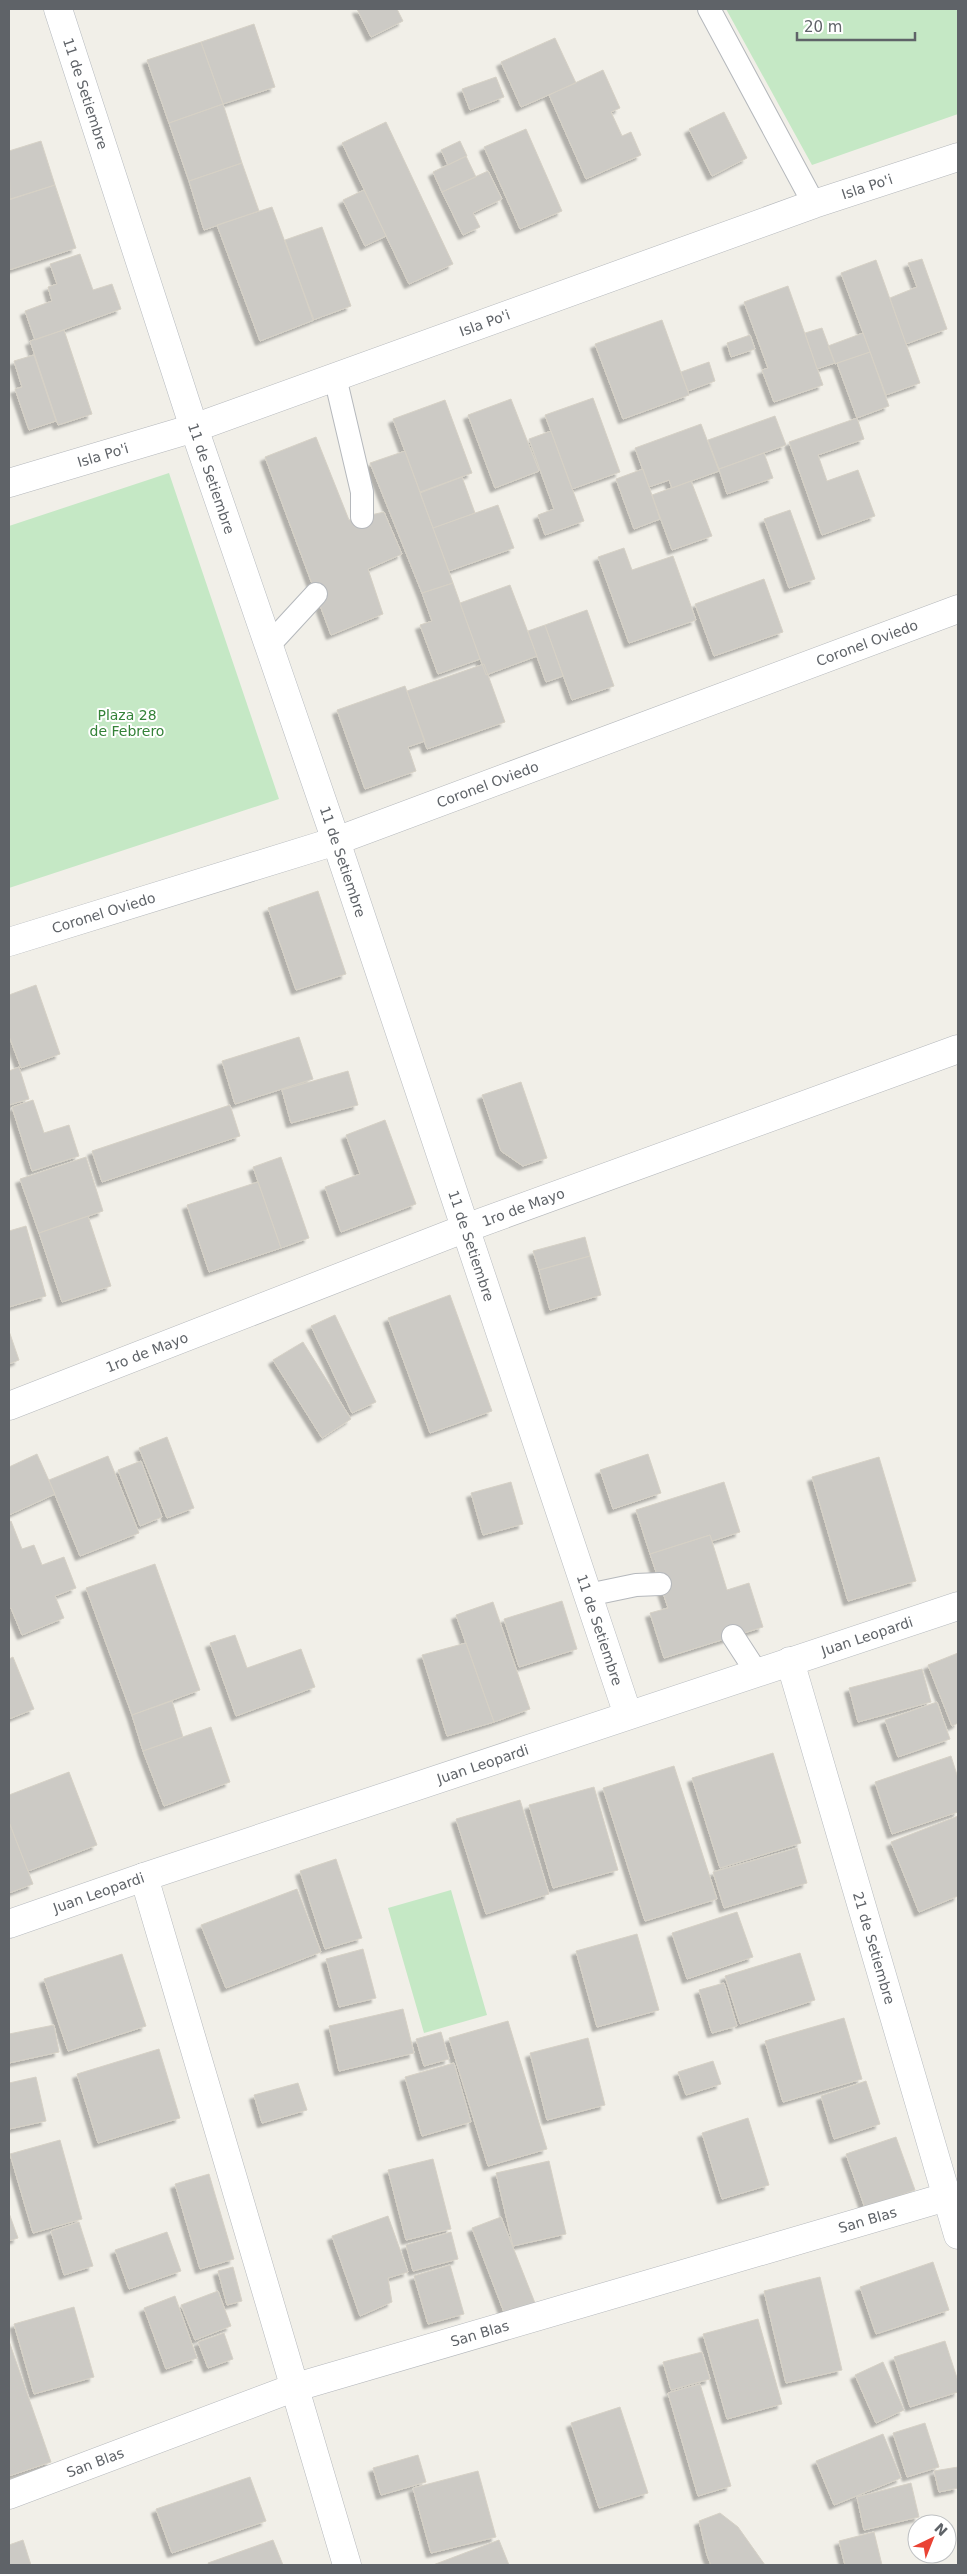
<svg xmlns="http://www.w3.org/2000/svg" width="967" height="2574" font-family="'DejaVu Sans',sans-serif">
	<defs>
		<filter id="shadow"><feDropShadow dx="-4.5" dy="4.5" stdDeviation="1" flood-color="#0004"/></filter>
	</defs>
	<rect width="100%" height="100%" fill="#f1efe8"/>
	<path fill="#c5e8c5" d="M726 9H958V114L812 165Z
		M169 473 279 799 9 888V526Z
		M451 1890 487 2015 424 2033 388 1908Z"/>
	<path fill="#cccac5" stroke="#d6d1c6" filter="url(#shadow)" d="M357 9H397L403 21 371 37Z
		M254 24 275 87 223 104 201 42Z
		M555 38 576 83 521 107 501 62Z
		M201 42 223 104 169 123 147 60Z
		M603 70 620 108 611 112 622 136 631 132 641 155 586 179 549 95Z
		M496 77 504 97 470 110 462 89Z
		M223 104 242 163 189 181 169 123Z
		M724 112 747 158 712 176 689 129Z
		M386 122 453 264 409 284 342 143Z
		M526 129 562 211 520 229 484 147Z
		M41 141 55 185 10 199 9 151Z
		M460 141 467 156 448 165 441 150Z
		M466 156 476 177 442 192 433 172Z
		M242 163 259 211 204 230 189 181Z
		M488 171 502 199 473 213 480 227 463 235 442 192Z
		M55 185 76 248 9 270V200Z
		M364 190 386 236 365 246 343 200Z
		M272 207 314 320 260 341 217 225Z
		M322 227 351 306 313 320 285 240Z
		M80 254 93 290 112 284 121 309 35 340 25 311 52 301 48 287 57 284 50 264Z
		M922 259 947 329 906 344 890 298 917 287 908 263Z
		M876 260 920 383 886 395 841 273Z
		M788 286 823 385 774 402 762 370 768 368 744 302Z
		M662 320 689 395 623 419 595 344Z
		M822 328 835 363 817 369 805 333Z
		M64 330 92 414 58 425 30 341Z
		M863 333 870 352 835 364 828 346Z
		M750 335 755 349 731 357 727 343Z
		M870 352 889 406 857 418 837 363Z
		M34 355 56 421 29 430 15 389 22 387 14 361Z
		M709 362 715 381 688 391 681 372Z
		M593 398 620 472 572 489 545 415Z
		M511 399 539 471 495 488 468 415Z
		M445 400 472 473 420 492 393 419Z
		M775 416 786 445 719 469 708 440Z
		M857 418 864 439 818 455 827 481 858 470 875 516 822 535 789 442Z
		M701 424 719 471 672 488 669 480 649 487 635 448Z
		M551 431 584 521 545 535 538 515 554 509 529 439Z
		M316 437 349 520 384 512 402 554 368 569 383 614 331 635 265 457Z
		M405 451 453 583 422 593 370 463Z
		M764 453 773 478 727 494 719 469Z
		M643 469 660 519 634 529 616 479Z
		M462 477 475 513 433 528 420 493Z
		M691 481 712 536 672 550 652 495Z
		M498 505 514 548 449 571 433 528Z
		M790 510 815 579 789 588 764 519Z
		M624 548 632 570 673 556 696 620 629 643 598 557Z
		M764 579 783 632 714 656 695 604Z
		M453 583 480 659 438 674 420 625 432 621 422 593Z
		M510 585 537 656 486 675 460 603Z
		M587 610 614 686 572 700 545 625Z
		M545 625 563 676 546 682 528 631Z
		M484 664 505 722 427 749 407 691Z
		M405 686 425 741 408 747 416 771 365 789 337 710Z
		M318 891 346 974 296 990 268 908Z
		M36 985 60 1054 21 1068 9 1036V995Z
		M299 1037 313 1079 235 1104 222 1061Z
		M19 1067 29 1099 9 1105V1071Z
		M348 1071 358 1105 291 1123 282 1090Z
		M521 1082 547 1158 523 1166 501 1151 482 1095Z
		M33 1100 44 1133 69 1125 79 1156 32 1171 12 1107Z
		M230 1105 240 1136 102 1182 92 1151Z
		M385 1120 416 1204 341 1232 325 1187 360 1174 346 1135Z
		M86 1157 103 1211 39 1233 20 1179Z
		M281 1157 309 1238 281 1248 253 1167Z
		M258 1182 281 1248 209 1272 187 1205Z
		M88 1216 111 1286 62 1302 39 1233Z
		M26 1226 46 1296 9 1307V1231Z
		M585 1237 590 1256 539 1270 533 1251Z
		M590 1256 601 1295 550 1310 539 1270Z
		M450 1295 492 1411 430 1433 388 1318Z
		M335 1315 376 1402 352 1413 311 1326Z
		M9 1331 19 1360 9 1364Z
		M303 1342 351 1419 322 1438 273 1360Z
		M167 1437 194 1508 167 1518 139 1448Z
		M37 1454 55 1494 9 1515V1467Z
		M648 1454 661 1493 613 1509 600 1470Z
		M108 1456 139 1533 80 1556 49 1480Z
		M879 1457 916 1581 848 1601 812 1477Z
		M141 1461 162 1517 140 1526 118 1470Z
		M511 1482 523 1524 483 1535 471 1493Z
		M724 1482 740 1532 712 1541 710 1535 650 1554 636 1510Z
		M11 1521 22 1549 34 1545 42 1565 64 1557 76 1588 55 1596 64 1618 22 1635 11 1608 9 1609V1522Z
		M710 1535 727 1590 749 1583 763 1627 664 1658 650 1613 668 1608 650 1554Z
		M155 1564 200 1690 132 1715 86 1588Z
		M562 1601 577 1649 519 1667 504 1619Z
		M493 1602 530 1709 494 1722 456 1615Z
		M235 1635 247 1668 301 1649 315 1687 236 1716 210 1643Z
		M466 1643 494 1722 447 1736 422 1655Z
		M958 1653V1723L952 1726 928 1665Z
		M13 1657 34 1709 9 1719V1659Z
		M922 1669 931 1702 858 1722 849 1688Z
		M172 1701 183 1737 143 1751 132 1715Z
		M937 1702 950 1739 898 1757 885 1720Z
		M211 1727 230 1782 164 1806 143 1751Z
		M773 1753 801 1843 720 1868 692 1778Z
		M951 1756 958 1778V1812L892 1834 875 1782Z
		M674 1766 717 1899 645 1921 603 1788Z
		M69 1772 97 1845 28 1871 9 1822V1795Z
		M594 1787 618 1870 553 1888 529 1805Z
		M520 1800 549 1894 486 1914 456 1819Z
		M958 1816V1896L919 1912 891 1842Z
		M9 1822 33 1884 9 1893Z
		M797 1848 807 1883 724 1908 713 1872Z
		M336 1859 362 1938 325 1949 300 1871Z
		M297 1889 321 1952 226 1988 201 1925Z
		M737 1912 753 1957 687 1979 672 1933Z
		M637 1934 659 2010 597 2027 576 1951Z
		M363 1949 376 1998 339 2007 326 1959Z
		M800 1953 815 2000 740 2024 725 1976Z
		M122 1954 146 2026 68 2051 44 1979Z
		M724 1983 737 2026 712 2033 699 1990Z
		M403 2009 414 2053 339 2071 329 2026Z
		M844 2018 862 2079 783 2102 765 2041Z
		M508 2021 547 2149 488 2166 449 2038Z
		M54 2025 59 2052 9 2063V2034Z
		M441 2032 449 2059 424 2066 416 2039Z
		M588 2038 605 2105 547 2120 530 2053Z
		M159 2049 180 2118 98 2143 77 2074Z
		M713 2061 721 2084 686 2095 678 2072Z
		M454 2063 471 2122 422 2136 405 2077Z
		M36 2077 46 2121 9 2129V2083Z
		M866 2081 880 2124 834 2139 821 2096Z
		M298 2083 307 2110 262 2123 254 2095Z
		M748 2118 769 2185 722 2199 702 2133Z
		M896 2137 915 2190 865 2208 846 2154Z
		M60 2140 82 2219 33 2233 10 2154Z
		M433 2159 451 2229 406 2240 388 2170Z
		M549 2161 566 2234 513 2246 496 2173Z
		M209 2174 234 2259 200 2269 175 2184Z
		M9 2213 18 2238 9 2241Z
		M388 2216 408 2272 388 2278 392 2302 360 2316 332 2236Z
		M501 2217 535 2303 505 2315 472 2228Z
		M79 2222 93 2266 64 2275 51 2231Z
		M167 2232 181 2271 129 2289 115 2250Z
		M451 2232 458 2259 413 2271 406 2245Z
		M933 2262 949 2310 876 2334 860 2287Z
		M450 2265 464 2314 428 2324 414 2276Z
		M233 2267 242 2301 227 2305 218 2271Z
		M820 2277 842 2370 786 2383 764 2291Z
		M218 2291 231 2326 195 2340 181 2305Z
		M175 2296 197 2358 166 2369 144 2308Z
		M74 2307 94 2377 34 2394 14 2324Z
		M758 2319 782 2404 727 2419 703 2334Z
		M224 2333 233 2359 208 2368 198 2342Z
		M9 2341 51 2462 9 2476Z
		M945 2341 958 2381V2392L910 2407 894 2357Z
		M702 2352 710 2379 671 2390 663 2362Z
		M883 2362 904 2410 876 2423 855 2375Z
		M700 2384 731 2486 698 2496 668 2393Z
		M620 2407 648 2493 599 2508 571 2423Z
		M925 2423 939 2467 907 2477 893 2433Z
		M883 2434 901 2478 834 2505 816 2461Z
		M418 2455 426 2482 381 2495 373 2468Z
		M958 2467V2488L939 2492 934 2471Z
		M478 2471 496 2537 431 2553 413 2488Z
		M250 2477 266 2521 172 2553 156 2509Z
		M911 2483 919 2517 864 2530 857 2497Z
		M720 2513 738 2527 765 2565H711L707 2555 699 2521Z
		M874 2532 882 2565H845L839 2541Z
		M23 2540 31 2565H9V2545Z
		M273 2540 283 2565H209L208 2563Z
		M499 2540 509 2565H433Z"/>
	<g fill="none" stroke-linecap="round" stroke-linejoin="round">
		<defs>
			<path id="service" d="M709 9 814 204
				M335 377 362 492V517
				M269 645 316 594
				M588 1595 636 1585 660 1584
				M733 1636 757 1673"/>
			<g id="minor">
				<path id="s1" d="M9 942 336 841 958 609"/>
				<path id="s2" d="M9 1406 466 1228"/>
				<path d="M144 1877 347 2565"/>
				<path id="s3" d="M9 2495 293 2388 946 2197 958 2196"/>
			</g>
			<g id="tertiary">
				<path id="s4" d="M9 483 194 428 814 204 958 157"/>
				<path id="s5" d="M466 1228 958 1049"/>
			</g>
			<g id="secondary">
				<path id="s6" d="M58 9 194 428 336 841 628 1715"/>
				<path id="s7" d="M790 1661 958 2235"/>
				<path id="s8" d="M9 1924 144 1877 958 1606"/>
			</g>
		</defs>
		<use href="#service" stroke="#b5b8bc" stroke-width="24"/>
		<use href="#minor" stroke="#b5b8bc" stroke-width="29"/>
		<use href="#tertiary" stroke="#b5b8bc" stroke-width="29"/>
		<use href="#secondary" stroke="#b6babf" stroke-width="29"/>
		<use href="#service" stroke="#fff" stroke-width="22"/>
		<use href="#minor" stroke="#fff" stroke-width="28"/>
		<use href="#tertiary" stroke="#fff" stroke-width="28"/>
		<use href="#secondary" stroke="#fff" stroke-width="28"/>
	</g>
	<g text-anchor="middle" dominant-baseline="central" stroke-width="4" stroke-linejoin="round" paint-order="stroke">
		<g font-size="14" fill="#5f6368" stroke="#fff">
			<text stroke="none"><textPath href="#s6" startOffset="89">11 de Setiembre</textPath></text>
			<text stroke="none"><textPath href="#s4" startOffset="908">Isla Po'i</textPath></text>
			<text stroke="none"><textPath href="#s4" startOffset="502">Isla Po'i</textPath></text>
			<text stroke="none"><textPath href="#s4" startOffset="98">Isla Po'i</textPath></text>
			<text stroke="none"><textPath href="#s6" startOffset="494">11 de Setiembre</textPath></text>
			<text stroke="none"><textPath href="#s1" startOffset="909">Coronel Oviedo</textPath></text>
			<text stroke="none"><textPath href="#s1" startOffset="504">Coronel Oviedo</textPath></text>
			<text stroke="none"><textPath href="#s6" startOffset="899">11 de Setiembre</textPath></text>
			<text stroke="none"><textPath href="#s1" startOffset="99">Coronel Oviedo</textPath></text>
			<text stroke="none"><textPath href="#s5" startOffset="61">1ro de Mayo</textPath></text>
			<text stroke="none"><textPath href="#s6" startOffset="1304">11 de Setiembre</textPath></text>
			<text stroke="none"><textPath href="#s2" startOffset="148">1ro de Mayo</textPath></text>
			<text stroke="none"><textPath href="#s6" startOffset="1709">11 de Setiembre</textPath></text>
			<text stroke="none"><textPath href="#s8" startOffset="905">Juan Leopardi</textPath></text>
			<text stroke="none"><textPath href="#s8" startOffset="500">Juan Leopardi</textPath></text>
			<text stroke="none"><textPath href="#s8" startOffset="95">Juan Leopardi</textPath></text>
			<text stroke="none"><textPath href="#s7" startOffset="299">21 de Setiembre</textPath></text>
			<text stroke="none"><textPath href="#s3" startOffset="902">San Blas</textPath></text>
			<text stroke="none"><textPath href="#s3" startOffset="498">San Blas</textPath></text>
			<text stroke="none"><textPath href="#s3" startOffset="92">San Blas</textPath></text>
		</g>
		<g font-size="14" fill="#348238" stroke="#fff">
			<text x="127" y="715">Plaza 28<tspan x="127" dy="16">de Febrero</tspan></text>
		</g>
	</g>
	<rect width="967" height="2574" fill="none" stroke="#5f6368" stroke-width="20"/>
	<g transform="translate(932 2539) rotate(43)"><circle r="24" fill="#ffffff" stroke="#bfc1c3"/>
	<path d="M0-4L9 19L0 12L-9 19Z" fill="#ea4335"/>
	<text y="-8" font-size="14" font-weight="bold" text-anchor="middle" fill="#5f6368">N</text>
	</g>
	<path d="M797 32v8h118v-8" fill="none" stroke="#5f6368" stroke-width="2.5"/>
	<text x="804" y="32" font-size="15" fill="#5f6368" stroke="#ffffff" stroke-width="4" paint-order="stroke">20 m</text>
</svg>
